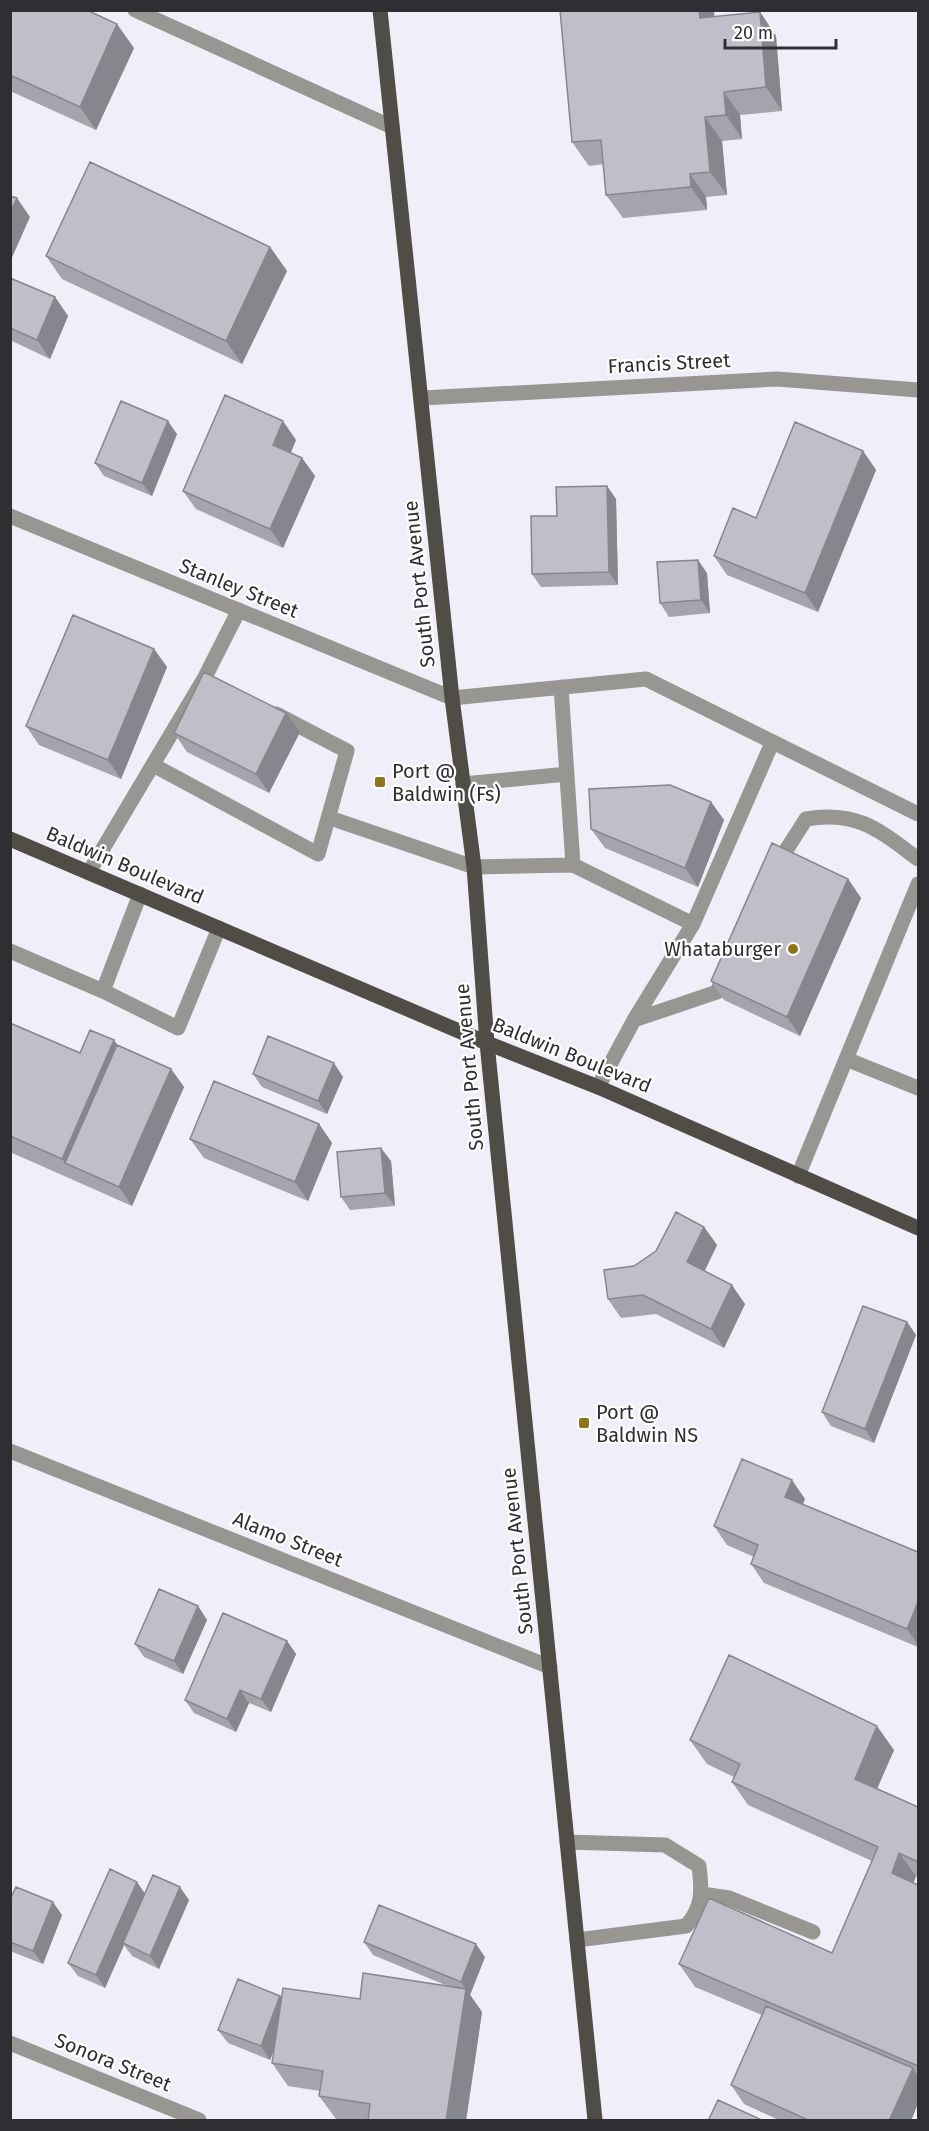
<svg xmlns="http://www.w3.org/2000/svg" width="929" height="2131" font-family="'Fira Sans',sans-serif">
	<rect width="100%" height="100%" fill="#f0eff9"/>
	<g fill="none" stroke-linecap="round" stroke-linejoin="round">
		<path stroke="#979692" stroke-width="15" d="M135 10 392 127
			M422 398 777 379 918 390
			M10 516 452 698 646 679 918 814
			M153 765 318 854 347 751 276 714
			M463 784 567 774
			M330 818 474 867 573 865 561 687
			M573 865 693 924 634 1020
			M776 866 806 819C857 810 879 830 918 859
			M89 872 205 677 239 610
			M693 924 772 743
			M10 951 103 991 140 894
			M103 991 178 1028 219 928
			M846 1059 918 1088
			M598 1087 634 1020 717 992 726 971
			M798 1176 918 884
			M10 1451 550 1667
			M567 1842 665 1845 699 1866C702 1890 703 1908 686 1926L577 1940
			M702 1894 729 1898 813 1932
			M10 2043 199 2120"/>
		<path stroke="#4f4d46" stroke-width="15" d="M380 10 452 698 474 867 487 1043 595 2120
			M10 839 487 1043 598 1087 918 1228"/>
	</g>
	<path fill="#a5a4ad" d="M10 10 134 48 96 130 10 91Z
		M560 10H714V17L760 12 776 36 782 111 740 115 742 139 722 141 727 195 706 197 707 210 623 218 606 195 604 164 589 166 572 142Z
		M270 247 287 271 242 364 62 279 46 256Z
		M10 278 55 297 68 316 50 359 10 340Z
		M177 434 152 496 104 476 95 463Z
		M296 440 291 453 302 458 315 476 283 548 196 509 183 491Z
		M863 451 876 470 818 612 727 575 714 556Z
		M607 486 616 499 618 585 541 587 532 574 557 516Z
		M707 573 710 613 669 617 660 603Z
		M154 649 167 667 121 779 39 745 26 726Z
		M300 732 269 793 187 752 174 733Z
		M711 802 724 820 698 887 605 848 591 829Z
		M848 879 861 898 800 1036 724 1000 711 981Z
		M10 1023 80 1053 114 1040 117 1045 171 1069 184 1087 132 1206 10 1152Z
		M253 1074 343 1077 327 1114 262 1087Z
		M319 1124 332 1143 308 1201 204 1158 190 1139Z
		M391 1161 395 1206 350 1210 341 1197Z
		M704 1227 717 1245 704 1271 745 1304 724 1348 656 1314 621 1318 608 1299Z
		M907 1322 916 1335 874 1443 831 1426 822 1412Z
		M805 1499 803 1504 918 1552V1647L764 1583 751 1564 754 1557 727 1545 714 1526Z
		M198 1606 207 1620 183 1674 144 1657 135 1644Z
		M287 1641 296 1654 271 1712 249 1703 236 1732 194 1713 185 1700Z
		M690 1740 894 1750 877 1789 918 1807V1877L916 1876 913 1883 918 1885V2103L911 2121H781L744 2104 731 2085 762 2015 695 1987 679 1964 832 1953 872 1861 748 1805 732 1782 734 1777 707 1764Z
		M145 1893 189 1900 159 1969 132 1956 124 1945 105 1988 78 1976 68 1963Z
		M10 1900 62 1915 43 1964 10 1951Z
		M364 1942 485 1957 470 1995 482 2012 466 2121H345L336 2119 319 2096 320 2091 288 2086 272 2063 274 2050 270 2060 228 2043 218 2030 280 1996 281 1997 360 1999 450 1987 373 1955Z"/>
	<path fill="#86868d" d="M699 10H714L716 42 700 18Z
		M760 12 776 36 782 111 766 87Z
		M117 24 134 48 96 130 80 107Z
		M724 92 740 115 742 139 726 115Z
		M705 117 722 141 727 195 710 172Z
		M690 174 706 197 707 210 691 187Z
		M17 198 30 217 10 262V213Z
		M270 247 287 271 242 364 226 341Z
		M55 297 68 316 50 359 37 340Z
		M168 421 177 434 152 496 142 483Z
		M283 421 296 440 286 463 273 445Z
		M863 451 876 470 818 612 805 593Z
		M302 458 315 476 283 548 270 529Z
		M607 486 616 499 618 585 609 572Z
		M698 560 707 573 710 613 701 600Z
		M154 649 167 667 121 779 108 760Z
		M286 713 300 732 269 793 256 774Z
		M711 802 724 820 698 887 685 868Z
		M848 879 861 898 800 1036 787 1017Z
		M114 1040 130 1063 65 1163 62 1159Z
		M334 1063 343 1077 327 1114 318 1101Z
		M171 1069 184 1087 132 1206 119 1187Z
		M319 1124 332 1143 308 1201 295 1182Z
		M381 1148 391 1161 395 1206 385 1193Z
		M704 1227 717 1245 700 1281 687 1262Z
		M732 1285 745 1304 724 1348 711 1329Z
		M907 1322 916 1335 874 1443 865 1429Z
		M792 1480 805 1499 798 1516 785 1497Z
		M918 1602V1645L907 1629Z
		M198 1606 207 1620 183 1674 174 1661Z
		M287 1641 296 1654 271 1712 261 1699Z
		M240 1690 249 1703 236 1732 227 1719Z
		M877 1726 894 1750 871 1802 855 1779Z
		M899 1853 916 1876 909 1896 892 1873Z
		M137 1882 146 1895 123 1943 124 1945 105 1988 96 1975Z
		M180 1887 189 1900 159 1969 150 1956Z
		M53 1902 62 1915 43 1964 33 1951Z
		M476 1944 485 1957 470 1995 461 1982Z
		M466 1989 482 2012 466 2121H446Z
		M280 1996 290 2009 270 2060 261 2046Z
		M913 2068 918 2076V2103L911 2121H889Z"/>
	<path fill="#c0bfc9" stroke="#86868d" stroke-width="1.5" d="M10 10H87L117 24 80 107 10 75Z
		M560 10H699L700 18 760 12 766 87 724 92 726 115 705 117 710 172 690 174 691 187 606 195 601 140 572 142Z
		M90 162 270 247 226 341 46 256Z
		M10 196 17 198 10 213Z
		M10 278 55 297 37 340 10 328Z
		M225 395 283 421 273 445 302 458 270 529 183 491Z
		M121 401 168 421 142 483 95 463Z
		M795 422 863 451 805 593 714 556 733 508 756 518Z
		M607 486 609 572 532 574 531 516H557L556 487Z
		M698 560 701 600 660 603 657 562Z
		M73 615 154 649 108 760 26 726Z
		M204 672 286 713 256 774 174 733Z
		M670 785 711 802 685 868 591 829 589 789Z
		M772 843 848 879 787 1017 711 981Z
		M10 1023 80 1053 90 1030 114 1040 62 1159 10 1136Z
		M268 1036 334 1063 318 1101 253 1074Z
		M117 1045 171 1069 119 1187 65 1163Z
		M214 1081 319 1124 295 1182 190 1139Z
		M381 1148 385 1193 341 1197 337 1152Z
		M676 1212 704 1227 687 1262 732 1285 711 1329 643 1295 608 1299 604 1270 634 1266 656 1251Z
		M863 1306 907 1322 865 1429 822 1412Z
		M742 1459 792 1480 785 1497 918 1552V1602L907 1629 751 1564 758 1545 714 1526Z
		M159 1589 198 1606 174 1661 135 1644Z
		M223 1613 287 1641 261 1699 240 1690 227 1719 185 1700Z
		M729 1655 877 1726 855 1779 918 1807V1862L899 1853 892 1873 918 1885V2066L679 1964 709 1898 832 1953 878 1847 732 1782 740 1764 690 1740Z
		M110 1869 137 1882 96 1975 68 1963Z
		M153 1875 180 1887 150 1956 123 1943Z
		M16 1887 53 1902 33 1951 10 1942V1900Z
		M379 1905 476 1944 461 1982 364 1942Z
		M363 1973 466 1989 446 2121H368L370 2104 319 2096 323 2071 272 2063 283 1988 360 1999Z
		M238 1979 280 1996 261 2046 218 2030Z
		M766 2006 913 2068 889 2121H810L731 2085Z
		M718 2100 764 2121H708Z"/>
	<g fill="#8f751a" stroke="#fff" stroke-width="2">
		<rect x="374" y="776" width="12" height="12" rx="3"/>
		<circle cx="793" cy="949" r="6"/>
		<rect x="578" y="1417" width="12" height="12" rx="3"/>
	</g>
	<g text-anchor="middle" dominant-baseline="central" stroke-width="4.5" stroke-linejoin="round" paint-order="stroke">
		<g font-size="20" fill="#2f2f33" stroke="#fff">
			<text transform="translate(669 363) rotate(-3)">Francis Street</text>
			<text transform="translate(419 584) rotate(-96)">South Port Avenue</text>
			<text transform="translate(239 588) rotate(22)">Stanley Street</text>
			<text transform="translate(125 865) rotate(23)">Baldwin Boulevard</text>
			<text transform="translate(572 1055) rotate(22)">Baldwin Boulevard</text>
			<text transform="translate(469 1067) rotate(-95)">South Port Avenue</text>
			<text transform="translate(288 1539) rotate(22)">Alamo Street</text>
			<text transform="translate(517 1551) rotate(-96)">South Port Avenue</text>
			<text transform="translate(113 2062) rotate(22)">Sonora Street</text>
		</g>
		<g font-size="20" fill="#2f2f33" stroke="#fff" text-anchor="start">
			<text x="392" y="771">Port @<tspan x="392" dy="23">Baldwin (Fs)</tspan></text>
			<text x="781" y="949" text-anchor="end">Whataburger</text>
			<text x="596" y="1412">Port @<tspan x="596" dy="23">Baldwin NS</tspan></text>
		</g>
	</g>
	<rect width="929" height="2131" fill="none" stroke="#2f2f33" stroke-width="24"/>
	<path d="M725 39v9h111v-9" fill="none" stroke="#2f2f33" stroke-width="3"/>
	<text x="734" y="39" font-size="18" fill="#2f2f33" stroke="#ffffff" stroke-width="4.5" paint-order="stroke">20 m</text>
</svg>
